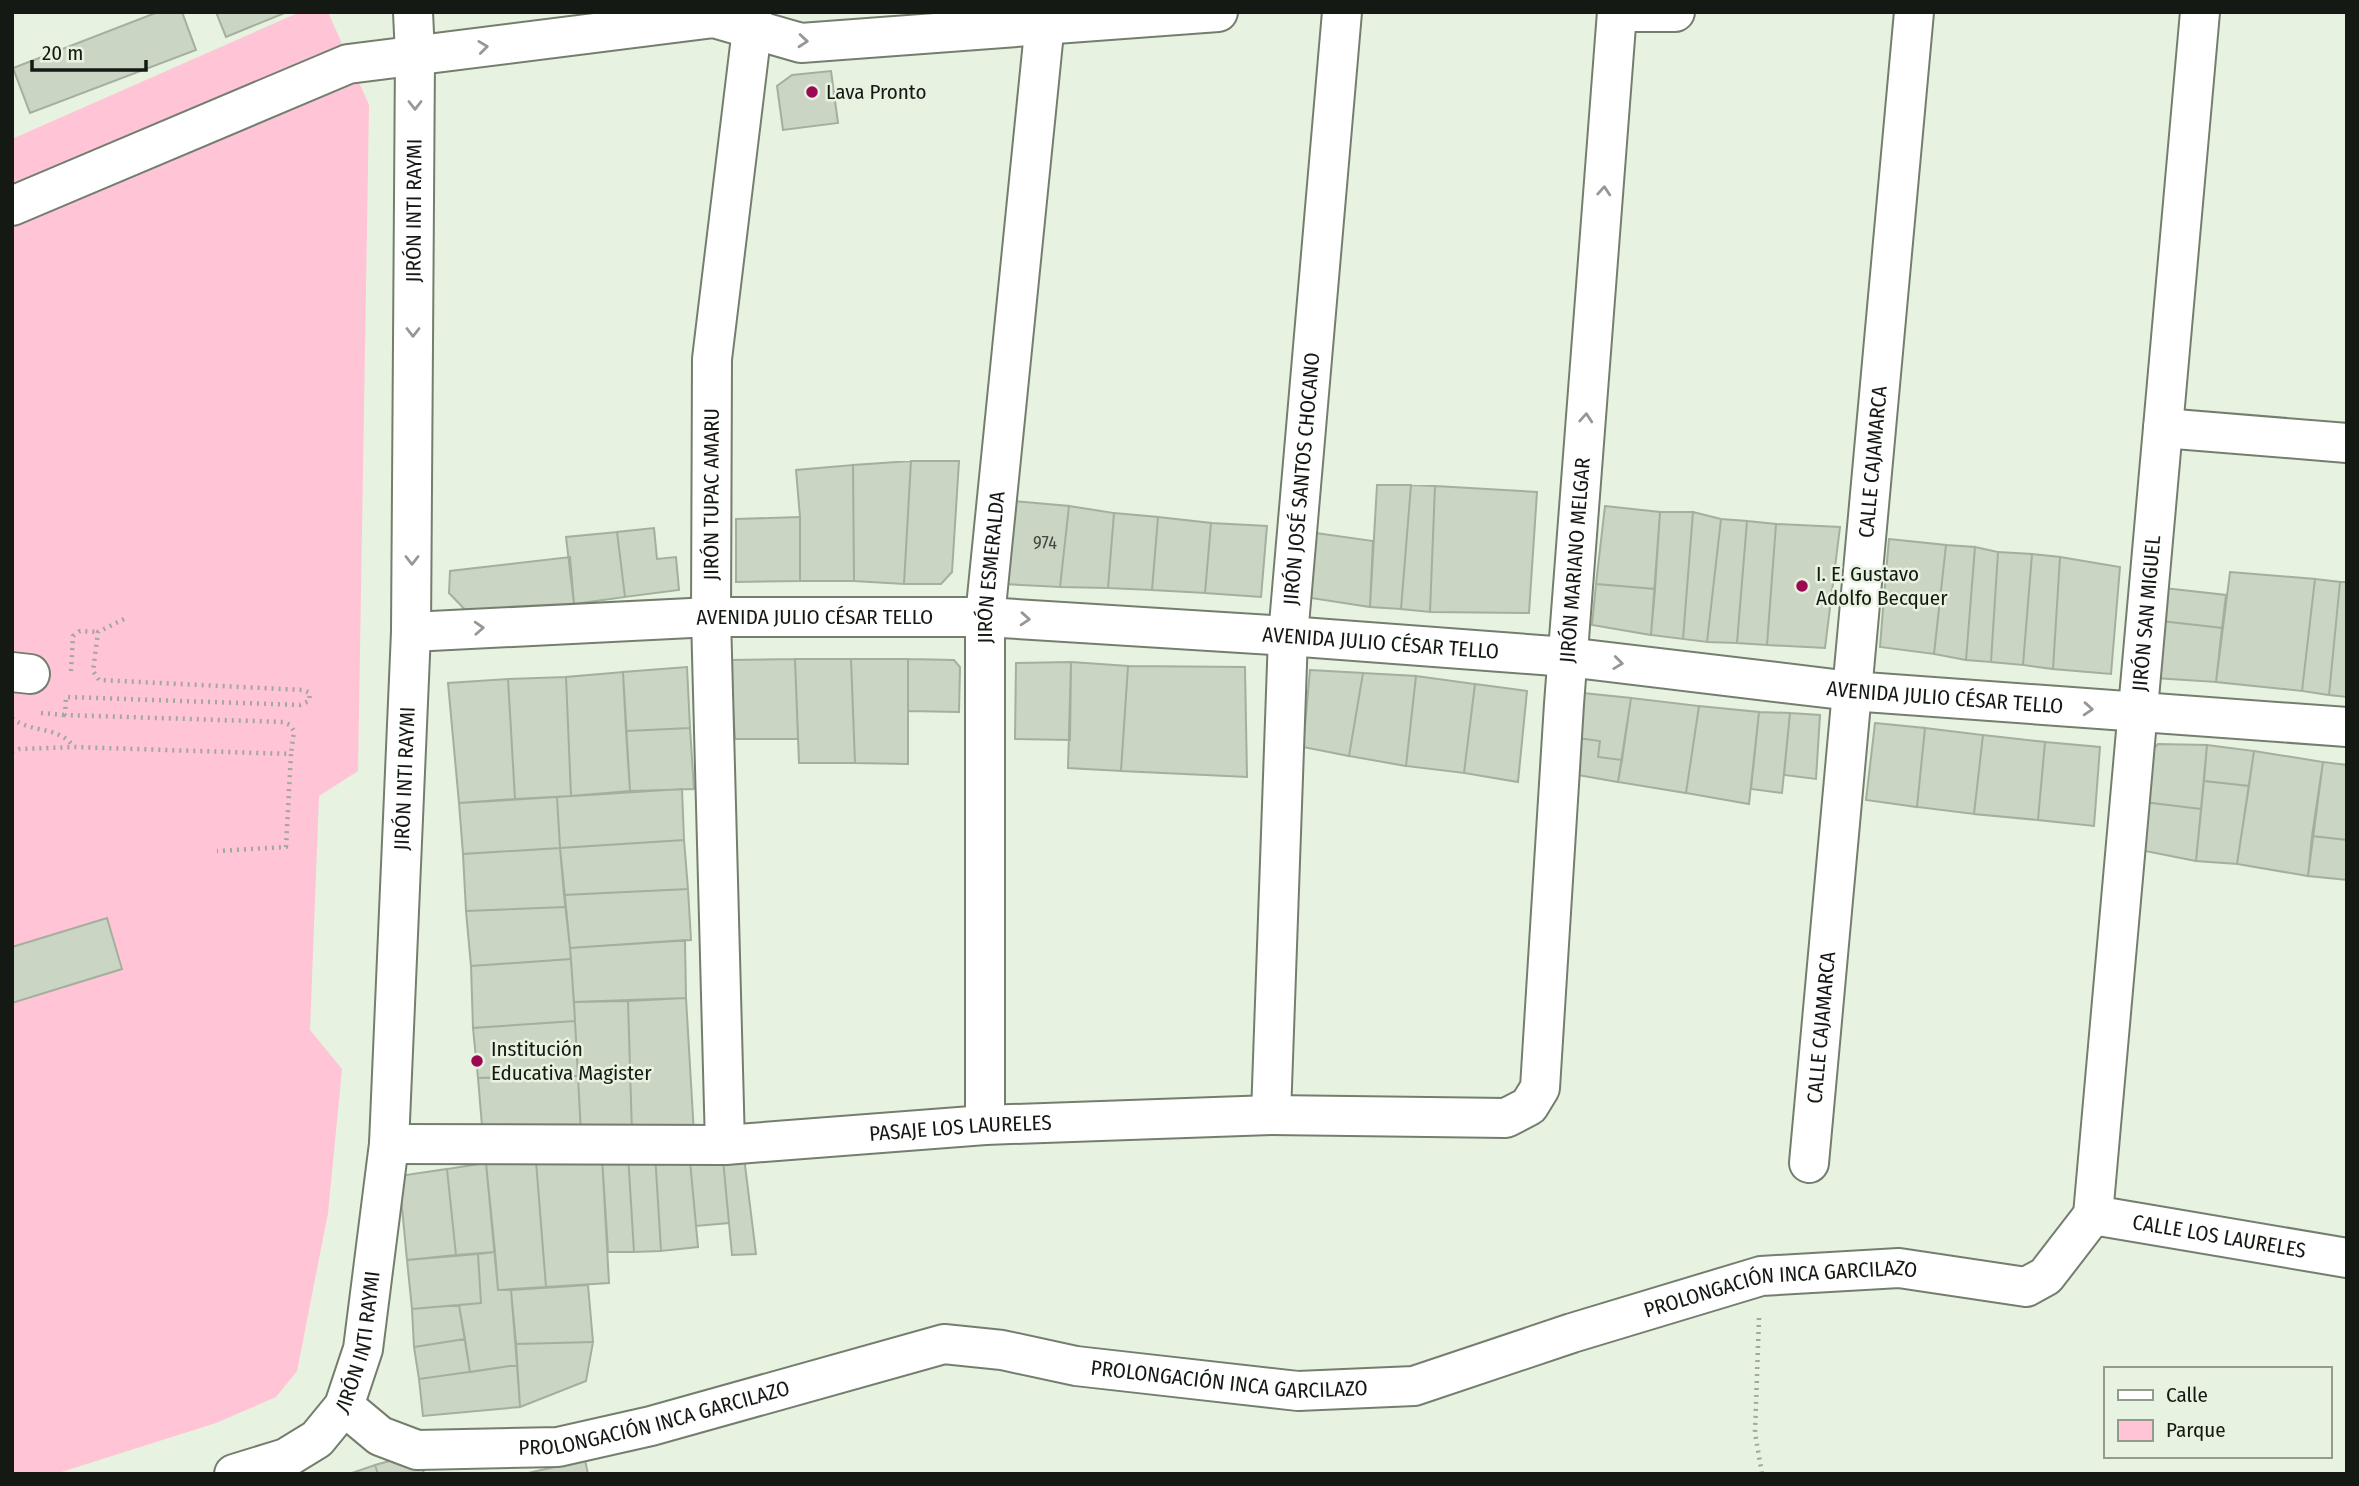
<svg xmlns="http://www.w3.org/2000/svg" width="2359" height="1486" font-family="'Fira Sans Condensed',sans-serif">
	<rect width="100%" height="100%" fill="#e7f2e0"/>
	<path fill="#ffc4d5" d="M300 12H328L369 105 358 771 319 796 310 1030 342 1069 328 1213 297 1371 276 1397 216 1423 55 1474H12V139Z"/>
	<path fill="#cad5c4" stroke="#a4af9e" stroke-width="2" d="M158 12H182L196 50 30 113 13 68Z
		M216 12H287L226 37Z
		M831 71 838 123 783 130 777 86 792 75Z
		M911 461H959L952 572 941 584H904Z
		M911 461 904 584 854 581 853 465Z
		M853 465 854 581H800V517L796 470Z
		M1377 485H1411L1401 609 1370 607Z
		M1411 485 1435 486 1430 612 1401 609Z
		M1435 486 1537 492 1529 613 1430 612Z
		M1014 501 1069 506 1060 587 1004 584Z
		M1069 506 1114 513 1108 588 1060 587Z
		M1605 506 1660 512 1655 589 1596 584Z
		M1660 512H1693L1683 639 1651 635Z
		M1693 512 1721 519 1707 642 1683 639Z
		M1114 513 1158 517 1152 590 1108 588Z
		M800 517V581L736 582V519Z
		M1158 517 1211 523 1205 593 1152 590Z
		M1721 519 1747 521 1737 643 1707 642Z
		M1747 521 1776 524 1767 645 1737 643Z
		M1211 523 1267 526 1261 597 1205 593Z
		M1776 524 1840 527 1825 648 1767 645Z
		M654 528 657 559 676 557 679 590 625 597 617 532Z
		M617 532 625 597 574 604 566 537Z
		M1316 533 1373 541 1370 607 1311 598Z
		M1889 539 1946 545 1940 600 1884 596Z
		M1946 545 1975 547 1966 660 1934 654Z
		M1975 547 1998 552 1991 662 1966 660Z
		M1998 552 2032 554 2023 665 1991 662Z
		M2032 554 2060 557 2053 669 2023 665Z
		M570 557 574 604 471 616 449 593 450 571Z
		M2060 557 2120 567 2111 674 2053 669Z
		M2230 572 2315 579 2302 691 2216 682Z
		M2315 579 2340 582 2329 695 2302 691Z
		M2340 582H2347V697L2329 695Z
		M1596 584 1655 589 1651 635 1592 625Z
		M2164 588 2226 595 2222 628 2161 621Z
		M1884 596 1940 600 1934 654 1880 647Z
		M2161 621 2222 628 2216 682 2155 678Z
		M795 659 798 739H735L730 660Z
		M795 659H851L855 763H799Z
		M851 659H908V764L855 763Z
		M908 659 954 660 960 667 959 712 908 711Z
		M1071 662 1070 740 1015 739 1016 663Z
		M1071 662 1128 666 1121 771 1068 768Z
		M1128 666 1245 667 1247 777 1121 771Z
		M687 667 690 728 626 731 623 672Z
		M1310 670 1363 673 1349 756 1303 747Z
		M623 672 630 791 571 796 566 677Z
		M1363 673 1416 676 1406 766 1349 756Z
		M1416 676 1475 684 1464 773 1406 766Z
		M566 677 571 796 515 799 508 679Z
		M508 679 515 799 459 803 448 683Z
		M1475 684 1527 691 1518 782 1464 773Z
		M1583 693 1631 698 1622 760 1598 757 1600 741 1578 738Z
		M1631 698 1699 706 1686 793 1618 782Z
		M1699 706 1759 712 1749 804 1686 793Z
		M1759 712 1790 713 1782 793 1751 789Z
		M1790 713 1820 715 1816 779 1784 775Z
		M1875 723 1925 728 1917 807 1866 800Z
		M690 728 694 789 630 791 626 731Z
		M1925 728 1983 735 1974 814 1917 807Z
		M1983 735 2045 742 2038 820 1974 814Z
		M1578 738 1600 741 1598 757 1622 760 1618 782 1572 774Z
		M2045 742 2100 747 2094 826 2038 820Z
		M2158 744 2207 745 2201 809 2144 802 2148 755Z
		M2207 745 2254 751 2249 786 2204 781Z
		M2254 751 2323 762 2308 876 2237 864Z
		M2323 762 2347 765V840L2312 836Z
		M2204 781 2249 786 2237 864 2196 861Z
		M682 789 684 840 560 848 557 797Z
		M557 797 560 848 463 854 459 803Z
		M2144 802 2201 809 2196 861 2140 850Z
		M2312 836 2347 840V880L2308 876Z
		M684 840 688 889 564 895 560 848Z
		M560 848 566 907 466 911 463 854Z
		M688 889 691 940 570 948 564 895Z
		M566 907 571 959 471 966 466 911Z
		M107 918 122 969 12 1003V947Z
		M685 940 686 998 574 1002 570 948Z
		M571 959 575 1021 473 1028 471 966Z
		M686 998 694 1134H632L628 1001Z
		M628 1001 632 1134H581L574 1002Z
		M575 1021 578 1076 478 1078 473 1028Z
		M578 1076 581 1134 483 1138 478 1078Z
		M722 1149H743L756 1254 732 1255Z
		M722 1149 729 1223 696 1226 689 1150Z
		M689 1150 698 1247 661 1251 655 1153Z
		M655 1153 661 1251 634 1252 628 1154Z
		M628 1154 634 1252H608L602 1157Z
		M602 1157 609 1283 546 1287 536 1161Z
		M536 1161 546 1287 498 1290 486 1163Z
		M486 1163 495 1252 456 1255 447 1169Z
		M447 1169 456 1255 407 1260 399 1176Z
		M495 1252 498 1290H511L517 1365 470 1372 459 1305 481 1303 478 1254Z
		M478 1254 481 1303 412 1309 407 1260Z
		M588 1285 593 1342 516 1344 511 1290Z
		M459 1305 465 1339 414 1347 412 1309Z
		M465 1339 470 1372 419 1379 414 1347Z
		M593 1342 586 1381 520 1407 516 1344Z
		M517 1365 520 1407 423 1416 419 1379Z
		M419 1453 424 1474H378L375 1465Z
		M585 1460 588 1474H524Z
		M375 1465 378 1474H349Z"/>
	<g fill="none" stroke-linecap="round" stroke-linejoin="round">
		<defs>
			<g id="minor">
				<path d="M1631 12H1675"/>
				<path d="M12 206 348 64 714 18 801 43 1218 12"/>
				<path d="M2163 428 2347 443"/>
				<path id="s1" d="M411 632 711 617H985L1288 636 1567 657 1851 691 2347 727"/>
				<path d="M12 672 30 674"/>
				<path id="s2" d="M1271 1115 1288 636 1342 12"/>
				<path id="s3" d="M985 1125V617L1046 12"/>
				<path id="s4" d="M389 1144 725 1145 985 1125 1271 1115 1506 1118 1529 1106 1540 1088 1564 704 1617 12"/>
				<path id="s5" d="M725 1145 711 617 712 359 752 29V12"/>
				<path id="s6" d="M1809 1163 1914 12"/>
				<path id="s7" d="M2093 1215 2200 12"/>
				<path id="s8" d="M2093 1215 2347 1258"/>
				<path id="s9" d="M344 1406 380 1436 417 1450 558 1447 651 1426 944 1344 1002 1350 1076 1366 1298 1391 1414 1386 1572 1333 1761 1276 1899 1268 2026 1287 2046 1276 2093 1215"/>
				<path id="s10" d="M234 1474 286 1458 317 1439 344 1406 363 1349 389 1144 411 632 415 55 413 12"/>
			</g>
		</defs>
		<use href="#minor" stroke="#747e6e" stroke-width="42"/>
		<path stroke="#a0a99b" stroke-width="4.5" stroke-dasharray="2 5" stroke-linecap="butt" d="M124 619 98 632 93 671 99 680 303 690 310 693 309 701 300 705 66 697 65 715 283 722 290 725 294 731 291 754
			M71 671 73 636 80 631 98 632
			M41 713 65 715
			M12 718C32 734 58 725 74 747
			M12 752 19 749 74 747 291 754 286 847 217 851
			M1759 1318 1755 1433 1762 1474"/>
		<use href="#minor" stroke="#fff" stroke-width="38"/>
	</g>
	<defs><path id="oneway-chevron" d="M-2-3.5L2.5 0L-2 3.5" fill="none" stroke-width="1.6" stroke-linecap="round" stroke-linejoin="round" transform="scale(1.75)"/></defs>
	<g stroke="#969895">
		<use href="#oneway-chevron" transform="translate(803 41) rotate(5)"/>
		<use href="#oneway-chevron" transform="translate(483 47) rotate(-7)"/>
		<use href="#oneway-chevron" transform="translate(415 105) rotate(90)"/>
		<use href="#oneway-chevron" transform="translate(1604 191) rotate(-86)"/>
		<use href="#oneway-chevron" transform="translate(413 332) rotate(90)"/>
		<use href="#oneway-chevron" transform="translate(1586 418) rotate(-86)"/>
		<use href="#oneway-chevron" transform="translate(412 560) rotate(90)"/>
		<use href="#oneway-chevron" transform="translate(1025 619) rotate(4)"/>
		<use href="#oneway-chevron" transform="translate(479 628) rotate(-3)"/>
		<use href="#oneway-chevron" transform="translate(1618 663) rotate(7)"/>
		<use href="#oneway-chevron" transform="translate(2088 709) rotate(4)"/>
	</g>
	<g fill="#9d0853" stroke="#e7f2e0" stroke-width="2.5">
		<circle cx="812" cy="92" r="7"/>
		<circle cx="1802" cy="586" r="7"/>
		<circle cx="477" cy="1061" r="7"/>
	</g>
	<g text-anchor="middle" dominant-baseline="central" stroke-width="5" stroke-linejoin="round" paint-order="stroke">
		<g font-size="18" fill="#42483f">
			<text x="1045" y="543">974</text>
		</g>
		<g font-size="21" fill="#151913" stroke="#e7f2e0" text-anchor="start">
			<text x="826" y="92">Lava Pronto</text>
			<text x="1816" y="574">I. E. Gustavo<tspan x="1816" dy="24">Adolfo Becquer</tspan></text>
			<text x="491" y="1049">Institución<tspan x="491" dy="24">Educativa Magister</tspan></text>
		</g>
		<g font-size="21" fill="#151913" stroke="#e7f2e0">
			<text stroke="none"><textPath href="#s10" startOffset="1334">JIRÓN INTI RAYMI</textPath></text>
			<text stroke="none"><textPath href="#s6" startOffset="704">CALLE CAJAMARCA</textPath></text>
			<text stroke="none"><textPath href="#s2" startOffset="637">JIRÓN JOSÉ SANTOS CHOCANO</textPath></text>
			<text stroke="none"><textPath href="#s5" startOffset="651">JIRÓN TUPAC AMARU</textPath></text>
			<text stroke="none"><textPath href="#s4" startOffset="1694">JIRÓN MARIANO MELGAR</textPath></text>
			<text stroke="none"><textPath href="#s3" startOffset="558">JIRÓN ESMERALDA</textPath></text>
			<text stroke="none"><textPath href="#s7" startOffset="604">JIRÓN SAN MIGUEL</textPath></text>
			<text stroke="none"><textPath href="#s1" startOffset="404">AVENIDA JULIO CÉSAR TELLO</textPath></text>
			<text stroke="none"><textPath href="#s1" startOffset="971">AVENIDA JULIO CÉSAR TELLO</textPath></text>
			<text stroke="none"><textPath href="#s1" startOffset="1538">AVENIDA JULIO CÉSAR TELLO</textPath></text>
			<text stroke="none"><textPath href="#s10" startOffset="766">JIRÓN INTI RAYMI</textPath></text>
			<text stroke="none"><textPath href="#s6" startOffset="136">CALLE CAJAMARCA</textPath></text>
			<text stroke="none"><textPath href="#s4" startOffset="572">PASAJE LOS LAURELES</textPath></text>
			<text stroke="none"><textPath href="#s8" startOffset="128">CALLE LOS LAURELES</textPath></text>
			<text stroke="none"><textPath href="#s9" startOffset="1482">PROLONGACIÓN INCA GARCILAZO</textPath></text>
			<text stroke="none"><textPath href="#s10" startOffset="200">JIRÓN INTI RAYMI</textPath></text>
			<text stroke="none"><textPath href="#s9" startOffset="915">PROLONGACIÓN INCA GARCILAZO</textPath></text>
			<text stroke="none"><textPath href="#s9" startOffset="327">PROLONGACIÓN INCA GARCILAZO</textPath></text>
		</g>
	</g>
	<rect width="2359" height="1486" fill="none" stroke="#151913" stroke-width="28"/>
	<rect x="2104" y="1367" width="228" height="91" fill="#e7f2e0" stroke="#939b8e" stroke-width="2"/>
	<rect x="2118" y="1390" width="35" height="10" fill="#ffffff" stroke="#939b8e" stroke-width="2"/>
	<text x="2166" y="1402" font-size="21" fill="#151913">Calle</text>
	<rect x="2118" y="1420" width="35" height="21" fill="#ffc4d5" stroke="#939b8e" stroke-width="2"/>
	<text x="2166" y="1437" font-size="21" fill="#151913">Parque</text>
	<path d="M32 60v10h114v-10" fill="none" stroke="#151913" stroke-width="3.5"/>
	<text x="42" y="60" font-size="21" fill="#151913" stroke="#e7f2e0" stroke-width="5" paint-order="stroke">20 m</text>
</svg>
